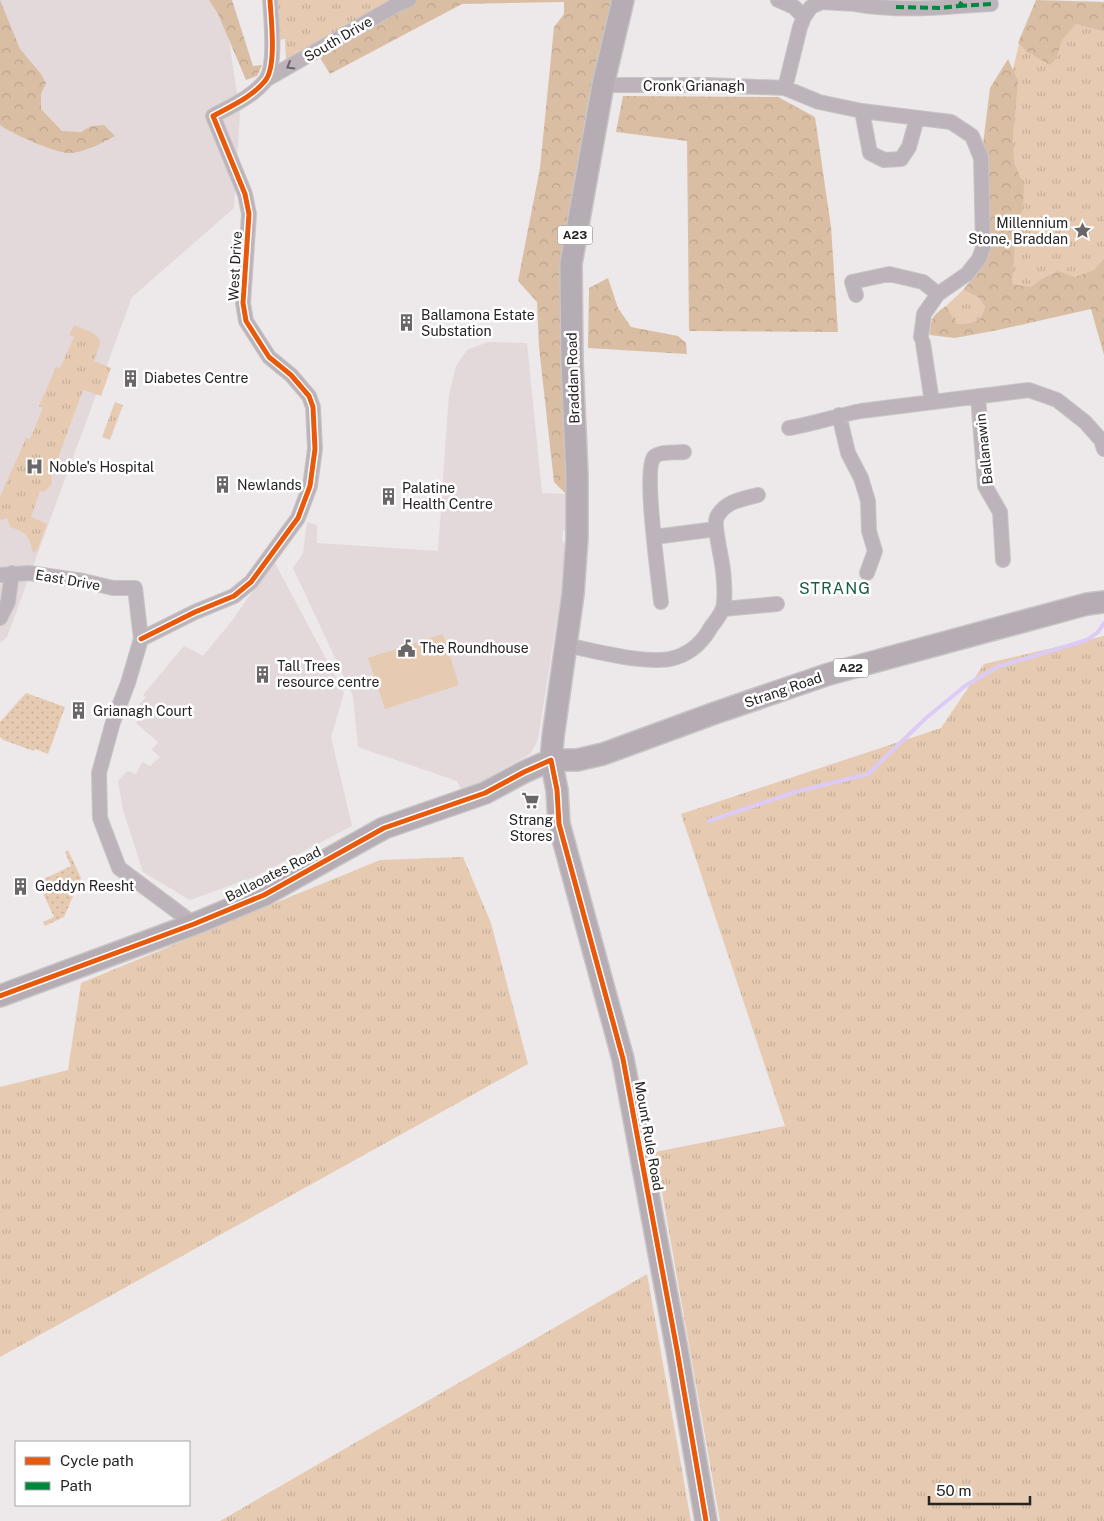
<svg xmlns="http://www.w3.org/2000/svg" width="1104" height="1521" font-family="'Public Sans',sans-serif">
	<defs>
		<pattern id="grass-tufts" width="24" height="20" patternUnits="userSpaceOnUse" patternTransform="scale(1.25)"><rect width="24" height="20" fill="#e6cbb2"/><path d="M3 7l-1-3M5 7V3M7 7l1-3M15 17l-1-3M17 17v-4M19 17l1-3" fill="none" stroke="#c5ae99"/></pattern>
		<pattern id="forest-crowns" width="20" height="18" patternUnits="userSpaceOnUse" patternTransform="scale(1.25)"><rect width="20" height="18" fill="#dabea4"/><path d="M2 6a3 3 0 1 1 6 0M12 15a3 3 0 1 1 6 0" fill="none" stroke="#bba38d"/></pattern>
		<pattern id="garden-dots" width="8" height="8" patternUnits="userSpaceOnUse" patternTransform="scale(1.25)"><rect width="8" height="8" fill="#e6cbb2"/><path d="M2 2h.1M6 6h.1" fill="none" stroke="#c5ae99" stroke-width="1.8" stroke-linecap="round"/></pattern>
	</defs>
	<rect width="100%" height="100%" fill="#ede8ea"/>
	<path fill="#e3d8da" d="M0 0H218L225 14 240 114 234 208 132 297 7 637 0 643Z
		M488 342 527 343 542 493 566 494 567 531H563L562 540 566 547 562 587 538 739 535 746 530 754 479 783 461 790 457 781 358 747 353 696 293 568 303 553 307 522 317 525V543L438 551 449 394 456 366 467 350Z
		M274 561 344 693 331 737 352 826 254 877 190 900 143 872 123 810 118 781 127 771 136 774 142 762 150 766 160 757 152 750 158 742 136 723 139 719 132 713 146 697 143 695 184 646 203 656 231 622Z"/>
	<path fill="url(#grass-tufts)" d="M277 0H397L286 61 285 39 279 40Z
		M1104 7V301L1007 309 1006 98 1019 44Z
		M963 290 979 298 985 307 980 319 970 323 956 324 946 306Z
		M74 325 91 332 99 338 100 344 94 361 111 368 101 396 83 390 54 469 51 479 52 484 44 492 40 491 31 517 47 524 37 551 33 553C29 535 27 533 10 527L7 518 2 520 0 519V497L26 438 30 439 43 408 39 406 56 367 60 368 74 337 69 335Z
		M115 402 123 405 110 440 102 437Z
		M1104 636V1521H720L655 1152 785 1126 681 814 941 728 984 664Z
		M463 857 491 923 528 1064 0 1357V1087L68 1070 81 983 380 860Z
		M647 1274 691 1521H220Z"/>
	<path fill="url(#forest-crowns)" d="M0 0 20 49 41 74 46 83 41 94V109L62 131 81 132 91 126 104 125 115 136C102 143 87 151 72 153 59 155 10 133 0 125Z
		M209 0H232L253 66 262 65 257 76 246 80 218 14Z
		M397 0H613L589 96 563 248 562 287 566 494 554 482 539 347 537 302 518 281 540 168 554 27 564 14V2L462 4 330 74 313 46Z
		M1036 0 1104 2V31L1076 24 1062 40 1056 59 1050 65 1028 52 1018 43Z
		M1008 59 1018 81 1013 135 1014 163 1024 185 1023 210 1017 220 1012 284 1031 287 1042 279 1058 271 1075 277 1094 270 1104 259V355L1091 309 998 330 955 338 930 335C931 318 932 316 946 306L957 324 970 323 980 319 985 307 979 298 963 290 977 273 987 253 990 212 983 144 990 88Z
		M623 96 778 97 815 117 831 227 838 332 689 331 687 141 616 132Z
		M608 278 618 308 631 327 678 336 686 343 687 354 588 348 589 288Z"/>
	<path fill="url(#garden-dots)" d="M26 693 65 707 48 754 35 749 34 751 3 740 0 737V722Z
		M68 850 81 878 64 917 45 926 43 922 54 917 41 889 44 879 71 866 65 852Z"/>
	<path fill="#e6cbb2" d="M443 634 459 685 385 709 368 658Z"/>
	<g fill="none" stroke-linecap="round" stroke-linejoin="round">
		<path stroke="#dccbf6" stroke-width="4" d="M709 821 795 792 868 774 926 718 965 686 997 667 1087 640 1098 632 1104 623"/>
		<defs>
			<path id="street" d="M778 0 794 7 804 17
				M855 4C889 10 925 9 959 6L963 0
				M959 6 991 4
				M267 79 398 4 409 0
				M603 85H707L785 88 819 102 862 111 951 122 972 136 981 158 983 248 979 259 967 274 938 294 924 314 921 337
				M785 88 800 27 804 17 811 7 822 2 855 4 856 0
				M862 111 870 153 884 160 901 159 909 147 917 118
				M856 295 852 282 889 274 923 282 938 294
				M923 343 932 402
				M978 396 985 486 1000 512 1003 560
				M839 415 848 453 861 478 868 501 869 531 875 551 867 573
				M789 428C813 424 836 416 861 411L1029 390 1057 400 1085 422 1101 440 1104 449
				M654 537 716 529
				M0 575 29 573 83 581 113 588H135L141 639 128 683 113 722 99 773 100 818 119 868 194 924
				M661 602C659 580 643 470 654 457 660 451 676 453 684 452
				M723 609 777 604
				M0 618 8 602 12 573
				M141 639 195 612 234 596 251 582 298 518 310 486 315 449 313 407 309 396 291 375 269 357 246 321 243 303 249 214 245 194 213 116C231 106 252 97 265 81 277 67 271 18 270 0
				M565 645C593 650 651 667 677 657 692 652 704 640 711 627 715 622 721 614 723 608 726 596 724 582 723 570 722 559 713 525 717 517 725 501 743 499 758 495"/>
			<path id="primary" d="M623 0 603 85 571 264 572 362 577 475V538L573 594 553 737 551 760 557 790 559 824 623 1059 677 1350 706 1521
				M0 996 194 924 264 895 384 828 485 793 524 772 551 760H577L603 754 715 713 829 674 1087 604 1104 602"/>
		</defs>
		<use href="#street" stroke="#c8c5c6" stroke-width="16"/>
		<use href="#primary" stroke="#c8c5c6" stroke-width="24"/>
		<use href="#street" stroke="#bcb4ba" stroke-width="14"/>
		<use href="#primary" stroke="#b6acb3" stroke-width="21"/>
		<path stroke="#00873e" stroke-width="4" stroke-dasharray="8 4" stroke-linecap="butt" d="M959 6 991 4
			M896 7 940 8 959 6 963 0"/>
		<defs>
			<path id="cycleway" d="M141 639 195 612 234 596 251 582 298 518 310 486 315 449 313 407 309 396 291 375 269 357 246 321 243 303 249 214 245 194 213 116C231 106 252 97 265 81 277 67 271 18 270 0
				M0 996 194 924 264 895 384 828 485 793 524 772 551 760 557 790 559 824 623 1059 677 1350 706 1521"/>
		</defs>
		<use href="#cycleway" stroke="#fff" stroke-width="8"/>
		<use href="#cycleway" stroke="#e8590c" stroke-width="5"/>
	</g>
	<defs><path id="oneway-chevron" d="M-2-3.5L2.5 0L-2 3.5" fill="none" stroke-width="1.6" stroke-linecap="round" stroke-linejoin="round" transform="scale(1.25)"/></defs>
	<use stroke="#696467" href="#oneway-chevron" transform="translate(290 66) rotate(150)"/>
	<defs>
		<symbol id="sight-bare" viewBox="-9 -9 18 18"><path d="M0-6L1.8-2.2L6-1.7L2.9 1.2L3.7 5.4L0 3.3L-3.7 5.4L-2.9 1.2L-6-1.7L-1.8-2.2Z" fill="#6b6769" stroke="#fff" stroke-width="2.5" paint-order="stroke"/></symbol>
		<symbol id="building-bare" viewBox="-9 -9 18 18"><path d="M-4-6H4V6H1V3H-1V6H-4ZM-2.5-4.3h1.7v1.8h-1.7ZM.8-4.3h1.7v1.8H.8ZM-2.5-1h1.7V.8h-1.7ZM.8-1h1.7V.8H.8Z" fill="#6b6769" stroke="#fff" stroke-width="2.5" paint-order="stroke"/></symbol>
		<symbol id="hospital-bare" viewBox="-9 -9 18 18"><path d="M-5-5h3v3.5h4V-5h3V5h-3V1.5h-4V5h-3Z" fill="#6b6769" stroke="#fff" stroke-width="2.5" paint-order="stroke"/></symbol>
		<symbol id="civic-bare" viewBox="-9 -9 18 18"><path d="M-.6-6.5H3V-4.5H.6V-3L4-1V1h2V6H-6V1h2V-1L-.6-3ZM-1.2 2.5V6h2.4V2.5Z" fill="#6b6769" stroke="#fff" stroke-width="2.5" paint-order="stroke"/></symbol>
		<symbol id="supermarket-bare" viewBox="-9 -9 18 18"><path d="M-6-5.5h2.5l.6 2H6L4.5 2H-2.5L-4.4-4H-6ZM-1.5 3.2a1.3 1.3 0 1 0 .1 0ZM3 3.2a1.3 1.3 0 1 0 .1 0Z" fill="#6b6769" stroke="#fff" stroke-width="2.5" paint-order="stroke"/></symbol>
	</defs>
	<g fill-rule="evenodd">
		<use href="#sight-bare" x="1070" y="218" width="25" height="25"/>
		<use href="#building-bare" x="394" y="310" width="25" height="25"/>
		<use href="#building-bare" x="118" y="366" width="25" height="25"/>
		<use href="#hospital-bare" x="22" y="454" width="25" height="25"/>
		<use href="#building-bare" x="210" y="472" width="25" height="25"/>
		<use href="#building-bare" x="376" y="484" width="25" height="25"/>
		<use href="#civic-bare" x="394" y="636" width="25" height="25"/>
		<use href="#building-bare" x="250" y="662" width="25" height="25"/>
		<use href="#building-bare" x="66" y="698" width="25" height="25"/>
		<use href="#supermarket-bare" x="518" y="788" width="25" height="25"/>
		<use href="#building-bare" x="8" y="874" width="25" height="25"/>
	</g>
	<g text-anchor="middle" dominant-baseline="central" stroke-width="5" stroke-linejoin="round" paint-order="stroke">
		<g fill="#fff" stroke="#666465" stroke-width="1">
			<rect x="557.5" y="225.5" width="35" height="19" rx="4"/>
			<rect x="833.5" y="658.5" width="35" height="19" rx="4"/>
		</g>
		<g font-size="12" font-weight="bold" fill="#252223">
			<text x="575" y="235">A23</text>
			<text x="851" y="668">A22</text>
		</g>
		<g font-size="14" fill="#252223" stroke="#fff">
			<text transform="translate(338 39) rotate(-30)">South Drive</text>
			<text x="694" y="86">Cronk Grianagh</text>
			<text transform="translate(235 266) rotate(-87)">West Drive</text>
			<text transform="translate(573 378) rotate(-92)">Braddan Road</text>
			<text transform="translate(984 449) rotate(-96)">Ballanawin</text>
			<text transform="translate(68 580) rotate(10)">East Drive</text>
			<text transform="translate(783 690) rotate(-19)">Strang Road</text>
			<text transform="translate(273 874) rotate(-27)">Ballaoates Road</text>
			<text transform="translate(649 1136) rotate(80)">Mount Rule Road</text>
		</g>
		<g font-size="14" fill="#252223" stroke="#fff" text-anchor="start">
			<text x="1068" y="223" text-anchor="end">Millennium<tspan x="1068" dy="16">Stone, Braddan</tspan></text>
			<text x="421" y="315">Ballamona Estate<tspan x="421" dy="16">Substation</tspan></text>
			<text x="144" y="378">Diabetes Centre</text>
			<text x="49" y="467">Noble's Hospital</text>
			<text x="237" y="485">Newlands</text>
			<text x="402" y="488">Palatine<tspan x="402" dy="16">Health Centre</tspan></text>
			<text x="420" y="648">The Roundhouse</text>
			<text x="277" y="666">Tall Trees<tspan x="277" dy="16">resource centre</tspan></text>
			<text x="93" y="711">Grianagh Court</text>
			<text x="531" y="820" text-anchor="middle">Strang<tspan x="531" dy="16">Stores</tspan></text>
			<text x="35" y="886">Geddyn Reesht</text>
		</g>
		<g font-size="16" letter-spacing="1" fill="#1a5c42" stroke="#fff">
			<text x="835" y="588">STRANG</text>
		</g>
	</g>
	<rect x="15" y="1441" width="175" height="65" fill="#ffffff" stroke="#a8a7a7"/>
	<rect x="25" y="1457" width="25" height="8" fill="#e8590c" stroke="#a8a7a7"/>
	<text x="60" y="1466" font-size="15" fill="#252223">Cycle path</text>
	<rect x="25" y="1482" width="25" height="8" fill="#00873e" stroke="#a8a7a7"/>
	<text x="60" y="1491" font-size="15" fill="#252223">Path</text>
	<path d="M929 1496v8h101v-8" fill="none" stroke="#252223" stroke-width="2.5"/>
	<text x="936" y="1496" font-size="15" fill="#252223" stroke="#ffffff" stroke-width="4" paint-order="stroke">50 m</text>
</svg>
